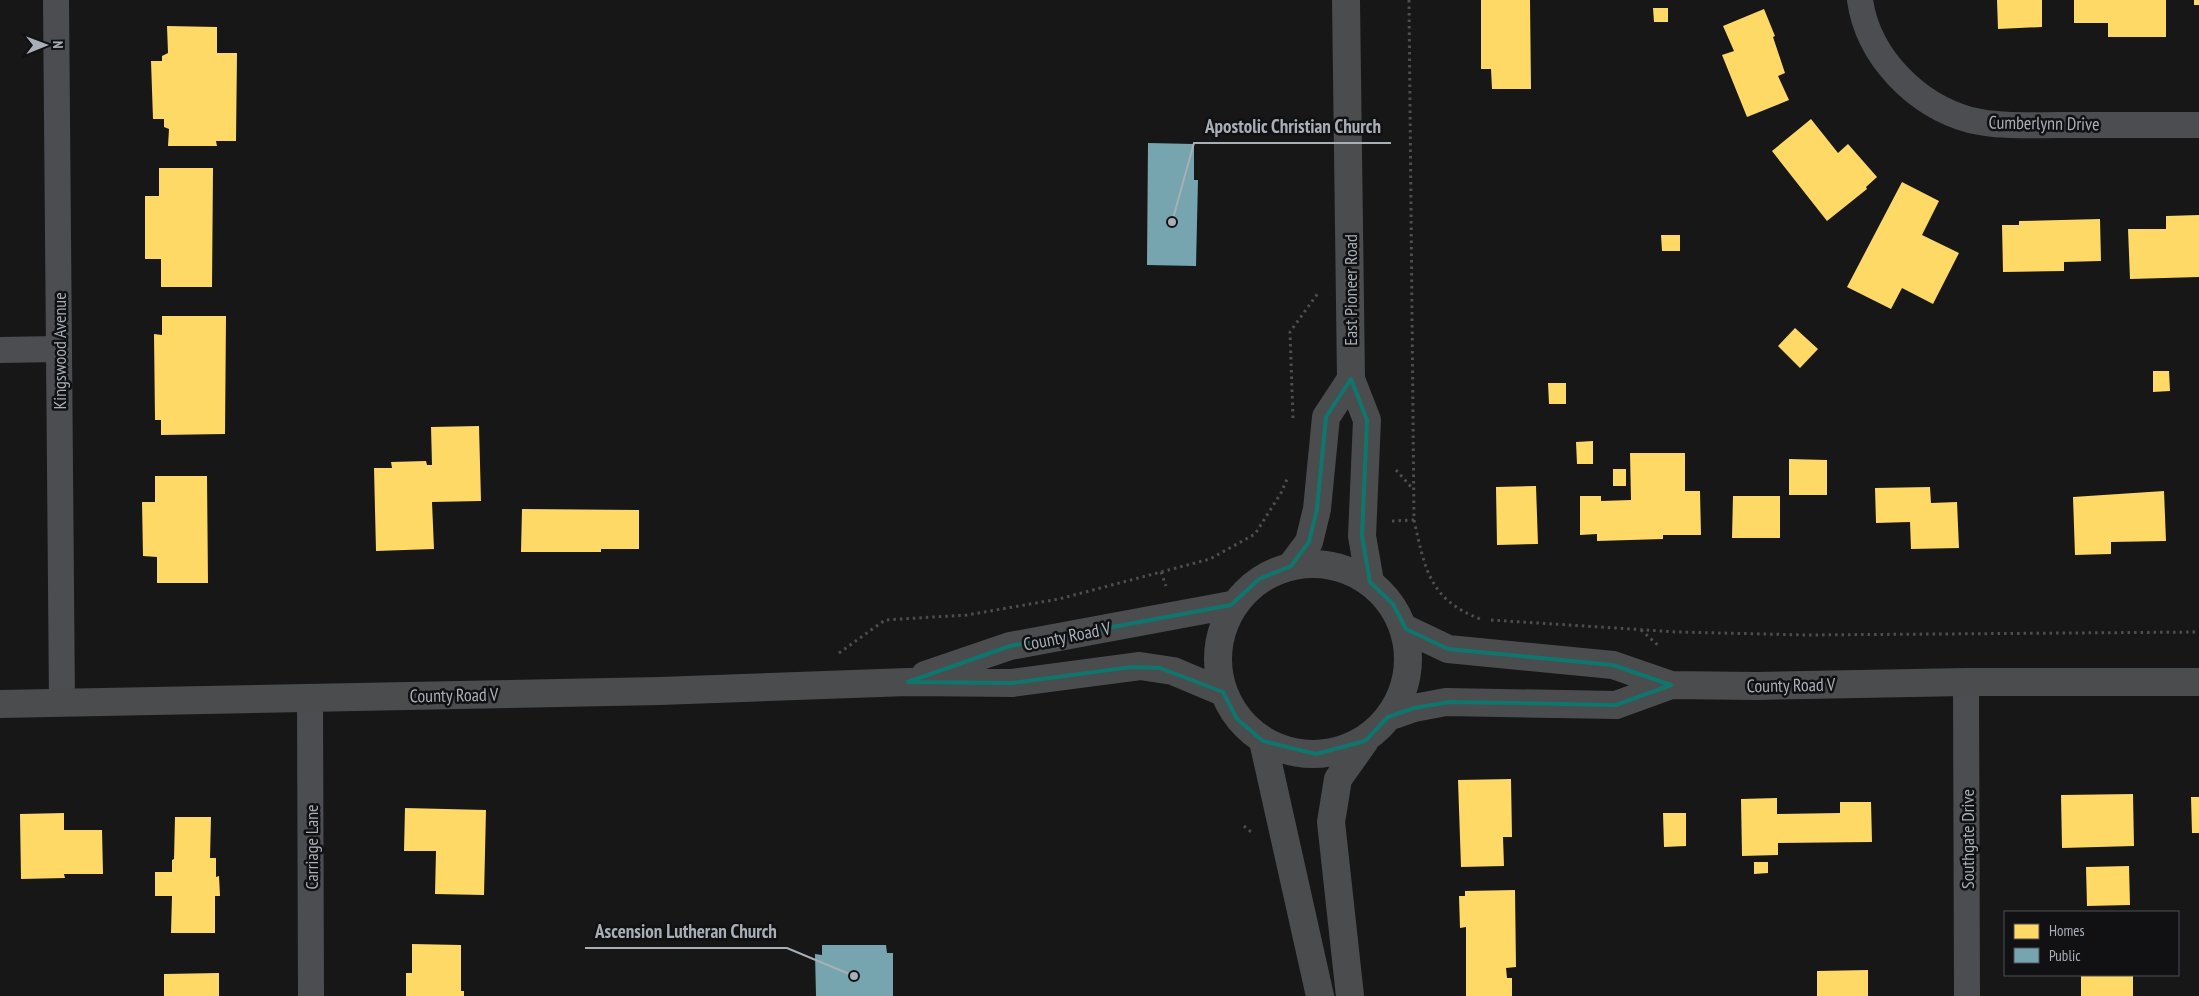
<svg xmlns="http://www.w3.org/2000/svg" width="2199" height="996" font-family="'PT Sans Narrow',sans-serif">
	<rect width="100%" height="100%" fill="#171717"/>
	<path fill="#ffd966" d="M1481 0H1530L1531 89H1492L1491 69H1481Z
		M1997 0H2042V27L1998 29Z
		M2074 0H2166V37H2108V23H2074Z
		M2194 0H2199V5H2194Z
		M1653 8H1668V22H1654Z
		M1764 9 1775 36 1773 37 1785 73 1778 76 1789 100 1747 117 1722 55 1734 51 1723 26Z
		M167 26 217 27V53H237L236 141H216L217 146H168L169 129 164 127V119H153L151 61H162V56L168 53Z
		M1811 119 1838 153 1848 144 1877 177 1866 187 1867 189 1827 221 1772 151Z
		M159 168H213L212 287H161V259H145V196H159Z
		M1902 182 1939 201 1922 235 1959 253 1933 304 1902 288 1891 309 1847 287Z
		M2199 215V277L2130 279 2128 229H2166V216Z
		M2100 219 2101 261 2064 262V271L2003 272 2002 225H2019V221Z
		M1661 235H1680V251H1662Z
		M162 316H226L225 434 161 435V420H155L154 334 162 335Z
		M1795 328 1818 349 1800 368 1778 346Z
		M2153 371H2169L2170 391 2153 392Z
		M1548 383H1566V404H1549Z
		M479 426 481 501 432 502 434 549 376 551 374 468H392L391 462 426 461 427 465H432L431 427Z
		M1593 441V464H1577L1576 442Z
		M1630 453H1685V491H1700L1701 535H1663V539L1597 541V534L1580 535V496H1601V501L1631 500Z
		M1789 459 1827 460V495H1789Z
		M1613 469H1626V486H1613Z
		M155 476H207L208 583H157V557L143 556 142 502H155Z
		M1536 486 1538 544 1497 545 1496 487Z
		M1930 487 1931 503 1957 502 1959 548 1911 549 1910 522 1876 523 1875 488Z
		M2164 491 2166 541 2111 542V554L2075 555 2073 497Z
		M1733 496H1780V538H1732Z
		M522 509 639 510V549H601V552H521Z
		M1511 779 1512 837H1503L1504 866 1461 867 1458 780Z
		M2133 794 2134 846 2062 848 2061 795Z
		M2191 797H2199V833H2192Z
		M1777 798V814L1840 813V802H1871L1872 842 1778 843V855L1742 856 1741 799Z
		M405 808 486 810 484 895 435 894 436 851H404Z
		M64 813V830H102L103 874H64L65 878 21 879 20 814Z
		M1663 813H1686V846L1664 847Z
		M175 817H211L210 858H216V877L219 876 220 896H215V933H171L172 896H155V872H172V860L174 859Z
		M1754 862H1768V873L1754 874Z
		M2129 866 2130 905 2087 906 2086 867Z
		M1515 890 1516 967 1506 968 1507 978H1512V996H1466V927L1460 928 1459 896H1465V891Z
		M412 944 461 945V991H464V996H406V973H412Z
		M1868 970V996H1817V971Z
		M219 973V996H164V974Z
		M2081 975H2133V996H2081Z"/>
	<path fill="#76a5af" d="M1148 143 1194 144V180H1198L1196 266 1147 265Z
		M822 945H886L887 953H893V996H816L815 954 822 955Z"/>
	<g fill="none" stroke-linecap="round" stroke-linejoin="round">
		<path stroke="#4d4e51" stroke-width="3" stroke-dasharray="2.5 4" stroke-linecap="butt" d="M1409 0 1414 520C1425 569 1429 599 1480 619
			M1293 418 1290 332 1318 293
			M1396 470 1413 489
			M1392 521 1414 520
			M1161 572 1166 586
			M1491 620 1677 632 1808 635 2199 632
			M1641 630 1660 647
			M839 653 885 620 967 615 1059 599 1210 559 1255 534 1281 493 1287 479
			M1244 826 1251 832"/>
		<path stroke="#4b4d50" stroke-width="26" d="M56 0 62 703
			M1860 0C1868 57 1916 105 1970 120 1999 127 2029 125 2058 125 2105 125 2152 125 2199 125
			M0 350 59 349
			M1966 682 1967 996
			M310 698 311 996"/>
		<path stroke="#4a4c4e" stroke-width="28" d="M1351 379 1367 420 1362 536 1370 582
			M1218 659a95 95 0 1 1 190 0a95 95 0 1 1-190 0Z
			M1291 566 1309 542 1317 509 1326 417 1351 379 1346 0
			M1406 629 1448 649 1613 665 1671 685
			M925 675 1010 646 1231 605
			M0 704 660 691 908 682 1012 683 1140 666 1173 671 1223 692
			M1388 717 1414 708 1446 702 1616 705 1671 685 1756 686 1966 682H2199
			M1263 741 1320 996
			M1350 996 1331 822 1338 779 1365 741"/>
	</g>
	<path fill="none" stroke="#0f766e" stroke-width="4" stroke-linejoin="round" d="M1351 379 1367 420 1362 536 1370 582 1393 604 1406 629 1448 649 1613 665 1671 685 1616 705 1450 702 1414 708 1388 717 1365 741 1316 754 1263 741 1237 719 1223 692 1160 668 1131 667 1012 683 908 682 1010 646 1231 605 1259 579 1291 566 1309 542 1317 509 1326 417Z"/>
	<g text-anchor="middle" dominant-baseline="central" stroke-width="5" stroke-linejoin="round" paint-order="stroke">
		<g font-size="18" fill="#a8afb7" stroke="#111113">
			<text transform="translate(2044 123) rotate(1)">Cumberlynn Drive</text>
			<text transform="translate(1350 290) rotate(-90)">East Pioneer Road</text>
			<text transform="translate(59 351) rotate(-90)">Kingswood Avenue</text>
			<text transform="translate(1067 636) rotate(-11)">County Road V</text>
			<text transform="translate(1791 685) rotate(-1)">County Road V</text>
			<text transform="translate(454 695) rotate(-1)">County Road V</text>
			<text transform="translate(1967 839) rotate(-90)">Southgate Drive</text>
			<text transform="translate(311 847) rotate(-90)">Carriage Lane</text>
		</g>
	</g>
	<path fill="none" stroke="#a8afb7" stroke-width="2" d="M1172 222L1194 143H1391M854 976L787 948H585"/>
	<g fill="#a8afb7" stroke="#111113" stroke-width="2">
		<circle cx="1172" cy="222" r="5"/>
		<circle cx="854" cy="976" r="5"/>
	</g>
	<g font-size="19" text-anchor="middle" font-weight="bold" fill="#a8afb7" stroke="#111113" stroke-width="5" stroke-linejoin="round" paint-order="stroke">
		<text x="1293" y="133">Apostolic Christian Church</text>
		<text x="686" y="938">Ascension Lutheran Church</text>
	</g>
	<rect x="2004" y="911" width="175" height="65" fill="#111113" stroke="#4d5055"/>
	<rect x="2014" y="924" width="25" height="15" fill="#ffd966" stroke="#4d5055"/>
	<text x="2049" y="936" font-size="15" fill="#a8afb7">Homes</text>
	<rect x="2014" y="948" width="25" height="15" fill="#76a5af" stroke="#4d5055"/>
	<text x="2049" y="961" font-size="15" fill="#a8afb7">Public</text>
	<g transform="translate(45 45) rotate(89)" stroke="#111113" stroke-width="4" paint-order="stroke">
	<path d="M0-4L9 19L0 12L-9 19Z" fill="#a8afb7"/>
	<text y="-8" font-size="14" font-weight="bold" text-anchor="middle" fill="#a8afb7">N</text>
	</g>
</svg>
